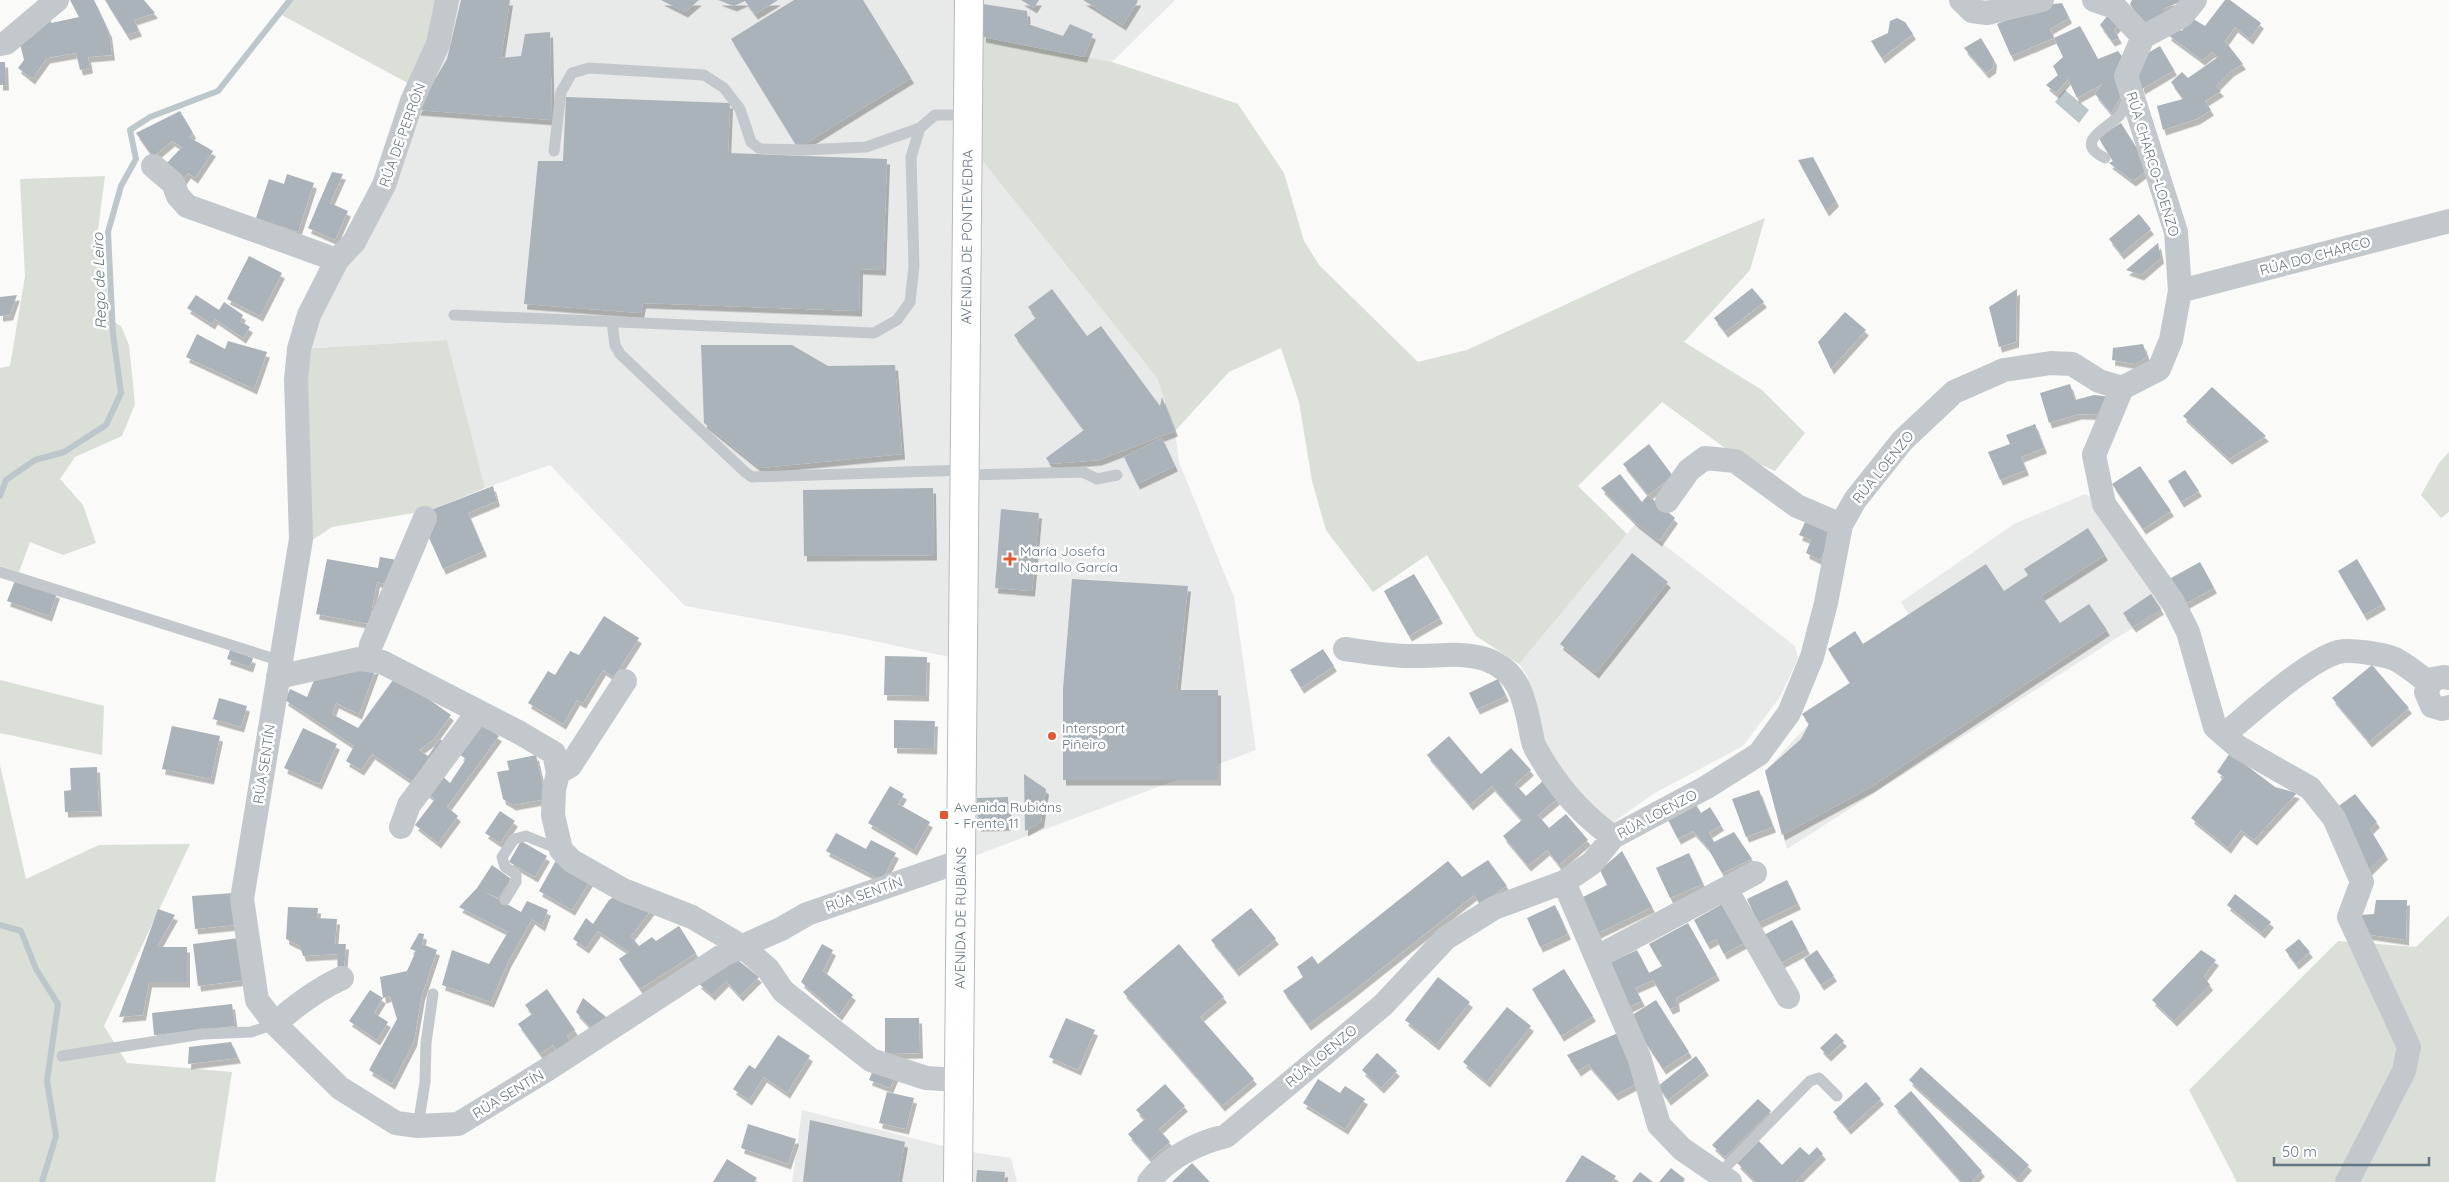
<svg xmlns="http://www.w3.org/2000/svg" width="2449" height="1182" font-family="Quicksand,sans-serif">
	<defs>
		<filter id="shadow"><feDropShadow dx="3" dy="5.5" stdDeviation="0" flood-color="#0004"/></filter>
	</defs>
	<rect width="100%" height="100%" fill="#fafaf8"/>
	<path fill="#e8e9e9" d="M447 0H1175L1112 62 969 34 968 143 1157 378 1175 431 1179 462 1234 597 1256 750 961 861 963 660 850 636 685 606 550 465 485 488 447 340 299 349 354 242Z
		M2085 494 2104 504 2173 602 1787 849 1765 771 1809 724 1802 714 1922 635 1901 602 2014 524Z
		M1636 523 1795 646 1798 658 1780 697 1743 746 1653 794 1608 826 1551 757 1537 727 1528 677 1519 664Z
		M802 1110 959 1150 1011 1158 1017 1182H792Z"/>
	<path fill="#dadfd7" d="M290 0H447L417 88 278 13Z
		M968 34 1112 62 1238 104 1284 173 1304 241 1319 265 1418 362 1467 350 1638 271 1765 218 1750 270 1684 342 1762 390 1805 433 1775 471 1725 448 1662 402 1578 486 1627 534 1519 664 1476 636 1427 555 1373 592 1326 530 1312 481 1299 402 1281 348 1229 372 1175 431 1157 378 968 143Z
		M105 176 98 230 112 321 121 326 129 345 135 404 122 436 75 457 60 479 83 505 96 543 63 555 30 542 19 572 0 566V368L10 366 25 276 20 179Z
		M447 340 485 488 431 510 332 527 299 549V349Z
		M2449 452V512L2441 518 2421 495 2439 463Z
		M0 680 104 706 102 755 0 733Z
		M0 765 26 879 99 845 190 844 104 1026 127 1063 232 1072 215 1182H0Z
		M2449 915V1182H2237L2189 1090 2338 941 2416 947Z"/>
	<path fill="#bbc7cb" d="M2065 90 2089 110 2079 123 2055 102Z"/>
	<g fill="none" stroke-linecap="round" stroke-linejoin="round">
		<path stroke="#bbc7cb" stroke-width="6" d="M0 496 6 480 35 460 64 452 106 425 121 393 113 334 108 232 121 186 136 159 130 130 150 117 218 91 290 0
			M0 925 21 931 36 969 58 1004 47 1081 56 1136 42 1182"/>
	</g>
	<path fill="#aab3b9" filter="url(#shadow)" d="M70 0H94L109 32 112 55 88 57 90 68 80 70 76 53 47 58 32 79 18 68 24 60 20 44 49 17 51 23 79 17Z
		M105 0H144L155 13 134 20 139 31 127 35Z
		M461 0H510L501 58 521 56 525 34 550 32 552 120 417 110 447 59Z
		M661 0H699L685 12Z
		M718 0H778L755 14 745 1 734 6Z
		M794 0H863L911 78 798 148 731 39Z
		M1021 0H1039L1034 8Z
		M1083 0H1137L1138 1 1123 25Z
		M2132 0H2185L2163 9V18L2149 28 2137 16 2130 4Z
		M2225 0H2230L2261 23 2250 39 2235 27 2225 41 2243 64 2231 71 2216 86 2221 91 2205 101 2211 110 2197 119 2163 130 2157 106 2183 99 2171 82 2182 72 2188 78 2218 57 2212 52 2202 60 2168 35 2174 27 2182 31 2190 17 2205 26Z
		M2062 3 2069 18 2050 29 2054 38 2011 56 1997 24 2046 5Z
		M983 4 1027 11 1028 24 1063 36 1070 24 1093 34 1084 57 983 37Z
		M2112 10 2122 20 2114 30 2119 38 2112 41 2100 25Z
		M1897 18 1905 22 1913 34 1882 58 1871 41 1888 33 1890 21Z
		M2080 26 2098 59 2118 51 2125 60 2123 94 2111 113 2095 94 2102 84 2077 98 2068 79 2056 93 2046 85 2058 75 2053 66 2063 57 2054 38Z
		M1981 38 1994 60 1993 68 1986 73 1964 48Z
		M2160 46 2174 70 2142 89 2137 71V59Z
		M0 62H5L6 85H0Z
		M566 97 730 103 728 153 887 159 883 270 860 269 859 311 643 303 641 313 524 304 538 161H563Z
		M180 111 193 133 189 137 213 151 195 178 188 173 182 181 164 166 182 147 172 141 153 157 136 133Z
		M2121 123 2136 147 2142 143 2147 170 2133 181 2109 163 2113 161 2098 137Z
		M1813 157 1836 201 1826 211 1798 160Z
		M332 172 343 174 330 203 348 211 335 240 308 228Z
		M287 174 314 183 298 232 256 218 269 179 284 184Z
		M2139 214 2151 229 2121 254 2109 239Z
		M2158 243 2161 258 2141 275 2126 270Z
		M249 256 282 273 260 316 227 299Z
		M1752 288 1764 302 1725 332 1714 318Z
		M1052 289 1087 336 1101 326 1160 406 1162 397 1175 431 1099 460 1050 464 1046 458 1084 430 1014 335 1036 318 1028 307Z
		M2017 289 2016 342 1999 347 1989 307Z
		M17 295 10 315 0 316V297Z
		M196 295 219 310 224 302 243 315 240 321 250 327 243 338 215 319 212 324 187 308Z
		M1845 312 1866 330 1831 369 1818 342Z
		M197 334 225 349 228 341 267 352 254 389 186 357Z
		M2143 344 2147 356 2141 361 2135 364 2112 360 2113 348Z
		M701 345H792L828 366 895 365 902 454 760 468 704 423Z
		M2070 384 2075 400 2094 395 2113 397 2105 415 2079 414 2049 423 2040 393Z
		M2212 387 2266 436 2229 459 2183 416Z
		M2035 424 2044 448 2021 457 2026 470 2000 480 1988 452 2010 444 2006 435Z
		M1162 438 1175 466 1137 484 1124 457Z
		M1649 444 1673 476 1648 495 1623 464Z
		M2140 466 2171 511 2143 529 2112 484Z
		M2185 470 2199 491 2181 502 2168 481Z
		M1620 474 1642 502 1648 495 1675 518 1659 541 1636 523 1601 488Z
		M493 486 497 501 468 513 484 551 443 569 426 531 431 510Z
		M933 488 934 555 804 556 803 490Z
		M1001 509 1039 513 1032 591 995 588Z
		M1807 518 1834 530 1820 560 1806 553 1811 540 1799 535Z
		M2088 528 2105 555 2041 596 2060 623 2089 604 2107 630 1871 787 1782 835 1765 771 1801 739 1809 724 1802 714 1850 683 1828 649 1855 631 1863 644 1986 564 2004 591 2028 575 2024 569Z
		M1632 553 1668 582 1596 673 1560 644Z
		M380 557 397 560 392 585 377 582 369 624 316 614 327 559 378 568Z
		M2357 559 2383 604 2364 615 2338 571Z
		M2200 562 2214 588 2185 604 2171 578Z
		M1414 574 1440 618 1409 636 1384 591Z
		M16 578 57 593 49 616 7 601Z
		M1072 579 1188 586 1177 690H1218V780H1063V689Z
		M2151 594 2161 609 2133 627 2123 613Z
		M604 616 639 638 614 677 603 670 583 703 577 700 563 724 528 703 548 671 555 675 570 651 579 655Z
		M1323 649 1334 666 1301 688 1290 670Z
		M230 650 253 658 250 667 227 659Z
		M885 656 927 657 926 696 884 695Z
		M2372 665 2409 708 2369 742 2332 698Z
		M376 668 359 714 336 703 332 714 358 728 396 676 451 715 433 740 419 750 428 756 440 739 446 744 416 784 372 754 361 770 346 761 354 746 285 700 290 689 307 697 315 678Z
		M1498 679 1506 696 1477 709 1469 693Z
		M219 698 247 706 241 727 213 719Z
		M894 720 935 721 934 749 894 748Z
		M481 724 499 736 447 807 458 816 438 843 415 825 435 799 425 791 439 773 450 783 466 759 460 755Z
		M172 726 220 736 211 779 162 769Z
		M303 728 337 744 319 784 284 768Z
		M1449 736 1481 774 1511 748 1531 770 1515 784 1526 796 1543 781 1557 799 1538 815 1549 828 1566 814 1588 840 1559 865 1547 850 1528 866 1503 836 1522 820 1492 786 1470 805 1427 755Z
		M2230 753 2275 787 2297 793 2254 840 2241 830 2228 848 2191 818 2224 777 2217 772Z
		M536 755 546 799 513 805 503 799 497 772 509 770 507 761Z
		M97 767 99 811 65 812 64 791 71 790 70 768Z
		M1024 774 1046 789 1041 822 1025 831Z
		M890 786 904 794 898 804 930 822 914 850 868 823Z
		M1759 790 1773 827 1746 837 1732 799Z
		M2355 794 2377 822 2370 829 2385 854 2365 874 2336 808Z
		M1008 797 1009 825 978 826 977 798Z
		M1695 803 1701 813 1710 807 1721 825 1709 833 1714 842 1734 832 1752 859 1722 873 1708 848 1693 831 1678 839 1667 818Z
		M500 811 515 821 500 843 485 833Z
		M836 833 866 849 871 840 896 853 882 880 826 851Z
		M521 841 547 856 535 877 509 862Z
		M1622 851 1652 907 1596 934 1579 899 1607 885 1600 870Z
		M1689 853 1703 884 1670 898 1656 868Z
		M559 855 591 879 572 910 539 891Z
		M1488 860 1507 886 1480 904 1474 895 1351 993 1308 1025 1283 991 1303 977 1297 967 1312 956 1318 964 1448 861 1462 877Z
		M492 865 511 879 498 898 483 891 521 912 527 901 548 910 542 926 532 919 508 962 491 1002 442 985 452 950 489 964 508 932 459 907 477 888Z
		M1787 880 1798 904 1758 923 1747 899Z
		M233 893 236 925 195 929 192 896Z
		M619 894 652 909 631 936 639 946 652 937 656 941 679 926 696 953 640 989 619 959 629 952 598 931 586 948 573 939 586 918 593 924 609 900Z
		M2235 894 2271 922 2262 933 2227 905Z
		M2376 900H2407L2406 940 2365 934 2359 915 2374 914Z
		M1724 903 1746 942 1724 954 1716 939 1707 944 1694 920Z
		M1555 905 1568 934 1540 947 1527 918Z
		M288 907 318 908 317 918 337 919 335 944H346L344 970 338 973 337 954 303 956 300 946 286 939Z
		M1251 908 1276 939 1236 971 1211 940Z
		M158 909 175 915 157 947H187V982H149L143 1015 119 1017Z
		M1792 920 1807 949 1779 964 1764 935Z
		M1688 923 1717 975 1676 998 1677 1006 1670 1009 1653 980 1635 988 1642 1001 1625 1009 1605 965 1637 950 1649 973 1662 966 1649 944Z
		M419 933 424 934 422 944 437 950 422 995 414 1041 392 1084 369 1070 397 1019 390 996 383 998 374 1013 388 1022 377 1040 349 1021 370 990 383 998 380 977 407 971 416 951 410 949Z
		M239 938 245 980 198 986 193 944Z
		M2299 939 2310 952 2296 964 2285 950Z
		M822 944 833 950 823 971 853 995 839 1015 801 982Z
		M1179 944 1224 997 1200 1017 1254 1079 1222 1106 1123 992Z
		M1817 950 1834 976 1821 985 1804 959Z
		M2201 950 2216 960 2204 976 2210 985 2174 1021 2152 1000Z
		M731 961H739L759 977 740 996 726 981 712 995 698 983Z
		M1564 969 1593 1016 1561 1036 1532 989Z
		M1438 977 1470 1002 1436 1045 1405 1020Z
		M547 989 575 1030 567 1036 572 1044 558 1053 553 1045 540 1054 518 1024 532 1014 525 1005Z
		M583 998 611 1021 595 1032 576 1012Z
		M1656 1000 1689 1052 1663 1069 1629 1017Z
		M232 1004 235 1026 154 1035 152 1013Z
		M1507 1007 1531 1026 1487 1082 1463 1062Z
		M885 1018H919L920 1053 885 1054Z
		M1066 1018 1095 1030 1078 1070 1049 1057Z
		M1618 1033 1636 1084 1615 1095 1588 1064 1578 1071 1567 1055Z
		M1836 1033 1844 1041 1828 1056 1820 1048Z
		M778 1035 810 1056 787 1093 764 1077 749 1100 733 1089 749 1065 755 1069Z
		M231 1042 238 1058 188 1064 189 1047Z
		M1377 1053 1397 1071 1381 1088 1362 1070Z
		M1696 1056 1706 1070 1668 1100 1658 1086Z
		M875 1065 896 1074 890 1088 869 1080Z
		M1921 1067 2029 1165 2017 1179 1909 1080Z
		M1318 1079 1340 1093 1345 1086 1365 1099 1345 1129 1303 1103Z
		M1866 1082 1881 1099 1848 1129 1833 1112Z
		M1165 1084 1185 1106 1159 1129 1170 1142 1150 1159 1128 1134 1145 1119 1136 1110Z
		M1911 1091 1982 1171 1971 1182H1962L1894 1106Z
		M887 1092 914 1098 906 1129 879 1123Z
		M1758 1099 1771 1111 1725 1157 1712 1145Z
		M810 1120 905 1142 898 1182H803Z
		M748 1124 796 1139 788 1164 741 1148Z
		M1759 1141 1782 1165 1800 1147 1809 1155 1817 1147 1823 1154 1795 1182H1756L1737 1163Z
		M1582 1155 1616 1176 1612 1182H1565Z
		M727 1159 757 1178 754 1182H713Z
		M1192 1163 1210 1182H1172Z
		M1671 1168 1685 1179 1682 1182H1659Z
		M977 1170 1005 1172 1004 1182H976Z
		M1640 1172 1653 1182H1632Z"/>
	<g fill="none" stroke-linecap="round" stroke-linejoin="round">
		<defs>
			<g id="primary">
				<path id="s1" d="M958 1182 969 0"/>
			</g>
		</defs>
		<use href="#primary" stroke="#b5babe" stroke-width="30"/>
		<path stroke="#c3c8cc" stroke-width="11" d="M554 151 561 92 572 73 589 68 704 75 724 88 740 109 751 142 760 149 804 150 866 147 920 128
			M2105 158C2072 142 2108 128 2119 116 2124 110 2127 102 2129 94
			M454 315 874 333 897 320 910 302 914 266 911 157 920 128 935 115H968
			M612 322 615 345 620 354 745 472 752 477 965 470
			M965 475 1083 472 1097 479 1117 475
			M0 572 281 661
			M505 900 516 882V874L505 867 502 857 514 839 526 836 561 850
			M62 1056 202 1034 251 1032 275 1024
			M418 1126 425 1082 426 1043 433 994
			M1719 1174 1810 1081 1819 1078 1837 1096"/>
		<path stroke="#c3c8cc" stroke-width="24" d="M447 0 438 44 412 101 384 185 354 242 337 260 309 315 299 349 296 380 301 539 242 899 257 1000 275 1024 340 1088 396 1123 418 1126 458 1124 548 1069 725 954 781 929 807 914 961 861
			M1961 0 1972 11 1987 13 2042 0
			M2094 0 2115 7 2143 37
			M0 44 6 43 57 0
			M153 166 173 183 178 196 187 206 337 260
			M2180 291 2449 221
			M2122 388 2094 455 2104 504 2173 602 2188 632 2215 727 2238 747 2310 788 2334 818 2362 882 2349 917 2409 1047 2404 1071 2347 1182
			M2122 388 2159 369 2171 340 2180 291 2176 232 2126 76 2143 37 2182 16 2195 0
			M1667 501 1689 470 1705 458 1735 461 1797 506 1841 525
			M1345 649C1366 652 1388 656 1410 656 1435 657 1460 651 1485 659 1518 670 1524 697 1530 727 1532 735 1532 743 1536 749 1555 784 1581 814 1613 837
			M368 660 371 645 425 518
			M278 677 359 659 382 662 520 733 554 753 558 773 554 790 553 815 561 850 572 861 623 890 692 917 743 947 768 969 783 991 871 1060 926 1078 959 1080
			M2449 678 2444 677 2433 679 2426 692 2432 706 2442 709 2449 707
			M2224 735C2250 713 2307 661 2338 652 2351 649 2382 654 2395 659 2407 665 2418 675 2429 683
			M558 773 570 766 625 681
			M401 827 409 805 478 712
			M1564 882 1639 1057 1659 1125 1682 1149 1730 1182
			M1726 889 1788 997
			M1597 957 1755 873
			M275 1024C296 1005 316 990 342 978
			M1149 1182C1167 1158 1197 1143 1226 1136L1383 1005 1446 938 1494 908 1564 882 1592 863 1613 837 1705 788 1759 754 1789 713 1812 657 1826 603 1841 525 1855 500 1902 441 1954 392 2004 370 2051 363 2072 364 2099 381 2122 388"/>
		<use href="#primary" stroke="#fff" stroke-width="28"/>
	</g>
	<g fill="#e4572e" stroke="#fff" stroke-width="2">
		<path d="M1007.5 551.5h5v5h5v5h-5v5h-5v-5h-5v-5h5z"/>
		<circle cx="1052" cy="736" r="5"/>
		<rect x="939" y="810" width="10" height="10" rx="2.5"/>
	</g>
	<g text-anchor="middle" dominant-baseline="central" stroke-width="5" stroke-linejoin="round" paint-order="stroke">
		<g font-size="14" fill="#657683" stroke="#fff">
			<text transform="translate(402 135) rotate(-70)">RÚA DE PERRÓN</text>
			<text transform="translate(2153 164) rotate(73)">RÚA CHARCO-LOENZO</text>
			<text stroke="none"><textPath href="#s1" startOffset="945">AVENIDA DE PONTEVEDRA</textPath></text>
			<text transform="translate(2315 256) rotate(-15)">RÚA DO CHARCO</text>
			<text transform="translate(1883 467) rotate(-51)">RÚA LOENZO</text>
			<text transform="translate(264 764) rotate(-81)">RÚA SENTÍN</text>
			<text transform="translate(1657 814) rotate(-28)">RÚA LOENZO</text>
			<text transform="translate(864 894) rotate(-19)">RÚA SENTÍN</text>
			<text stroke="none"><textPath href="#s1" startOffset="264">AVENIDA DE RUBIÁNS</textPath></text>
			<text transform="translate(1321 1056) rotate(-40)">RÚA LOENZO</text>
			<text transform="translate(508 1094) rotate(-31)">RÚA SENTÍN</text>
		</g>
		<g font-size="14" fill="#657683" stroke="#fff" text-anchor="start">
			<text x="1020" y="551">María Josefa<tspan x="1020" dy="16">Nartallo García</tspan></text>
			<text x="1062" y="728">Intersport<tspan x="1062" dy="16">Piñeiro</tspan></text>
			<text x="954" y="807">Avenida Rubiáns<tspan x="954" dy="16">- Frente 11</tspan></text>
		</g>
		<g font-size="15" font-style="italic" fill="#60757c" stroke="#fff">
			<text transform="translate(99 281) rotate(-92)">Rego de Leiro</text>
		</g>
	</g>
	<path d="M2274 1157v8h155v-8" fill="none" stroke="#657683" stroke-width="2.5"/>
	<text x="2282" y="1157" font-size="15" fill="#657683" stroke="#ffffff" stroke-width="4" paint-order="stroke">50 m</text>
</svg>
